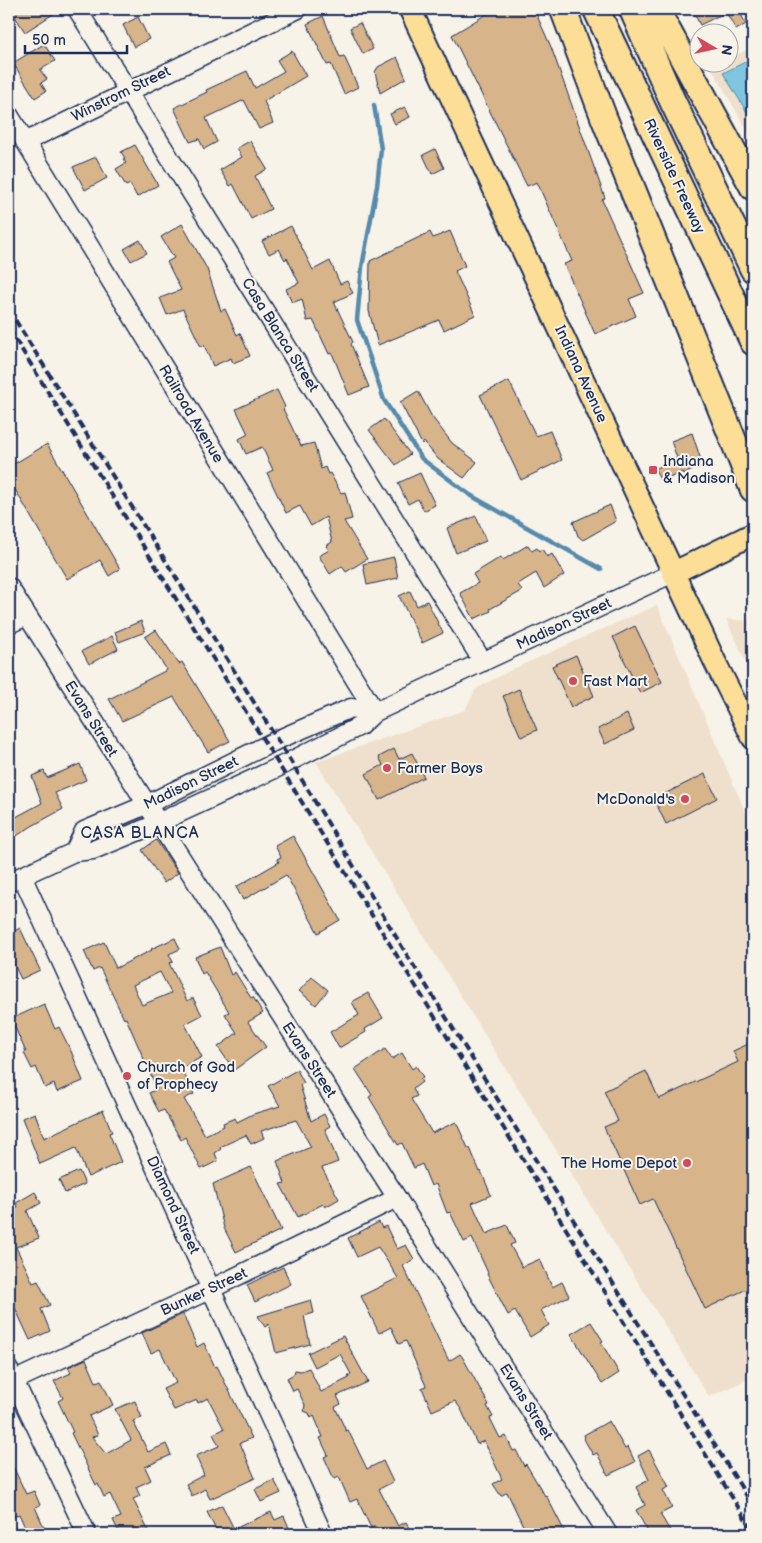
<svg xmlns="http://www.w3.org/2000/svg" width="762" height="1543" font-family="'Balsamiq Sans',sans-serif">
	<rect width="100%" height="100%" fill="#f7f3e8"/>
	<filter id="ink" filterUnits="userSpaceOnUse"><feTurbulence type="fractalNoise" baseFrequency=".02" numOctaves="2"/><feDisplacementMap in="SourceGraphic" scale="10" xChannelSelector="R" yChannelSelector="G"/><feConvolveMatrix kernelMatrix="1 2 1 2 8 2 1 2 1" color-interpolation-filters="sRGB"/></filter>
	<g filter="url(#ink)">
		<path fill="#eee0cc" d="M753 47V140L711 67 720 63 730 62V58Z
			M657 605 753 830V1377L709 1397 316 762 465 710 476 689 513 669Z
			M726 619 753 621V677Z"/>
		<path fill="#7fc7e0" stroke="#578aac" d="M749 60 753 70V122L723 73Z"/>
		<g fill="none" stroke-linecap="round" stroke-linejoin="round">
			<path stroke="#578aac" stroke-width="4.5" d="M374 105 381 149 377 186 362 267 357 320 384 400 422 459 470 495 601 569"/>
		</g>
		<path fill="#d8b48a" stroke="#1b2f5e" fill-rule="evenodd" d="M10 9H61L25 32Z
			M495 9H534L551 47 605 198 602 200 644 293 629 299 636 316 595 334 564 264 572 261 537 182 527 186 452 35Z
			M692 9H738L746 24 736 30 726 12 700 25Z
			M323 16 340 57 344 56 358 87 344 94 331 64 327 65 307 24Z
			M138 17 149 39 134 47 123 25Z
			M360 23 373 49 363 54 350 28Z
			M44 44 55 61 40 70 47 79 41 83 46 91 35 98 13 63Z
			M292 51 306 76 264 101 273 123 259 129 244 100 206 118 217 142 204 149 199 139 190 142 174 108 207 92 206 90 247 71 255 88 284 71 277 60Z
			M397 57 406 78 380 93 375 72 378 67Z
			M405 107 410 117 395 124 390 114Z
			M250 141 267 169 255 176 271 209 251 219 233 184 230 186 220 170 242 157 237 148Z
			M135 145 158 185 137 197 130 184 126 186 116 169 126 163 123 159 125 158 121 152Z
			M435 149 444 168 432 174 423 155Z
			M96 157 107 178 85 190 73 167Z
			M182 224 207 269 221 311 225 309 237 335 240 333 250 356 233 363 231 358 213 366 204 345 201 347 183 309 167 315 160 298 181 290 167 262 174 258 161 237Z
			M291 226 313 270 330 261 340 284 347 281 353 293 334 302 353 342 351 344 369 387 349 395 332 353 329 354 313 320 307 321 302 299 292 303 286 289 299 283 287 258 285 260 279 249 269 254 262 241Z
			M450 231 465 266 455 271 475 315 444 330 439 320 378 345 369 311 370 261 430 232 433 238Z
			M140 240 147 253 131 261 124 249Z
			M509 381 536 436 550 431 562 460 521 480 480 395Z
			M277 390 285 407 283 409 301 446 314 443 321 469 325 467 328 474 330 473 341 493 345 492 352 519 344 521 367 559 346 572 342 566 330 574 319 556 329 550 326 546 332 542 326 517 311 526 300 506 286 513 267 473 273 470 262 447 246 454 239 439 248 434 236 409Z
			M418 391 432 417 452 443 477 462 464 478 438 459 424 442 422 444 400 402Z
			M384 419 410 454 396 465 369 430Z
			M692 433 703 466 683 474 682 472 661 482 655 469 677 458 671 441Z
			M47 444 120 569 109 576 100 560 67 579 9 479V467Z
			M420 473 435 505 424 511 418 499 408 504 398 483Z
			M610 505 616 521 583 540 578 536 573 522Z
			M476 516 486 541 456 553 447 528Z
			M528 545 532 551 537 548 539 551 542 549 547 557 552 554 564 575 544 588 536 573 518 584 522 591 490 609 491 611 474 619 460 593 478 583 473 574 501 557 503 560Z
			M394 557 398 578 367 585 363 564Z
			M410 591 417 606 427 601 443 633 422 643 399 596Z
			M141 621 145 632 119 642 115 632Z
			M635 626 662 682 640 693 613 637Z
			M156 630 179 664 182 662 230 741 208 752 174 697 122 721 109 699 167 670 145 637Z
			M112 636 118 649 89 664 82 651Z
			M576 655 594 696 571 707 552 666Z
			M519 689 537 730 521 737 503 696Z
			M627 714 634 730 605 744 598 729Z
			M394 749 399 759 412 753 424 777 379 800 366 774 383 765 379 757Z
			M80 764 86 780 55 793 63 809 32 826 15 837 9 829V806L16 817 42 803 32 776 44 771 47 778Z
			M705 774 717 798 666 824 654 799Z
			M293 836 340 920 318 933 286 875 243 900 236 887 279 862 277 859 281 857 275 846Z
			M156 840 178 873 164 883 142 850Z
			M20 928 40 970 21 979 9 954V934Z
			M175 938 180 949 169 954 173 962 169 963 187 1001 193 998 202 1015 185 1024 202 1057 181 1068 194 1094 184 1099 205 1135 224 1126 223 1123 235 1118 237 1122 253 1114 280 1106 268 1086 297 1070 304 1083 300 1085 311 1121 324 1114 330 1126 325 1129 338 1162 322 1168 339 1199 325 1207 323 1204 298 1217 280 1184 285 1183 277 1161 311 1147 296 1120 261 1131 264 1138 251 1144 246 1135 220 1147 221 1149 215 1153 218 1161 201 1169 185 1137 181 1140 164 1110 159 1112 149 1093 157 1089 126 1018 124 1019 100 968 93 971 84 951 104 942 116 968 152 950 151 949ZM160 972 171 993 142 1005 133 985Z
			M220 947 231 975 235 972 251 998 253 997 263 1013 248 1022 266 1047 234 1070 218 1047 237 1033 225 1014 229 1012 205 972 202 974 195 957Z
			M312 977 328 990 316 1005 299 991Z
			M368 993 383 1018 365 1029 366 1032 339 1048 330 1032 359 1015 352 1002Z
			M44 1004 55 1029 59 1027 71 1051 83 1081 57 1092 54 1084 45 1088 36 1067 32 1069 24 1053 26 1052 11 1019Z
			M753 1042V1286L705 1309 653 1199 640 1205 604 1127 618 1121 604 1091 646 1071 659 1099 738 1062 733 1051Z
			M385 1049 392 1059 402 1053 412 1069 416 1066 423 1077 420 1079 422 1082 413 1089 417 1096 411 1099 432 1133 456 1122 468 1148H470L480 1172 481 1171 491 1195 472 1203 486 1234 507 1225 515 1243 510 1245 522 1267 540 1259 552 1287 562 1282 569 1296 541 1310 549 1325 530 1337 515 1311 508 1315 487 1274 488 1273 472 1238 464 1242 450 1212 447 1213 436 1184 431 1186 422 1164 414 1168 402 1143 398 1145 369 1097 372 1095 355 1069Z
			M103 1110 112 1132 109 1133 121 1162 88 1177 76 1148 40 1164 22 1118 35 1113 44 1138Z
			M251 1167 281 1230 236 1252 224 1228 213 1184Z
			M79 1171 85 1184 65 1193 59 1180Z
			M35 1192 41 1203 27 1211 39 1238 16 1247 33 1283 38 1281 50 1305 41 1309 50 1331 30 1340 9 1295 14 1293 9 1282V1211L18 1207 16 1203Z
			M379 1222 382 1228 386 1226 397 1249 406 1245 414 1259 403 1266 449 1361 460 1354 463 1358 489 1405 487 1406 493 1417 490 1418 500 1438 506 1436 513 1451 516 1450 524 1466 526 1464 545 1496 546 1495 566 1534H527L507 1492 501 1496 493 1484 502 1479 484 1441 477 1444 461 1409 455 1401 432 1411 422 1388 426 1386 406 1341 399 1344 391 1327 379 1333 361 1296 398 1278 378 1247 357 1257 348 1238Z
			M283 1267 291 1284 255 1302 247 1285Z
			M311 1300 314 1313 304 1316 310 1344 276 1353 269 1324 265 1327 258 1316Z
			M183 1314 197 1347 204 1343 215 1367 217 1366 252 1438 240 1443 255 1478 210 1499 205 1489 192 1496 186 1484 204 1475 196 1456 219 1446 213 1434 224 1429 208 1398 198 1403 197 1400 174 1410 163 1389 176 1383 160 1349 151 1353 142 1333Z
			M591 1322 603 1341 601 1342 619 1373 602 1384 571 1334Z
			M343 1336 368 1382 337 1396 341 1404 335 1407 346 1431 348 1430 367 1469 383 1461 393 1482 379 1489 398 1526 406 1522 413 1534H379L375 1526 371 1528 357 1499 350 1502 339 1477 334 1479 324 1457 328 1455 320 1438 323 1437 314 1416 311 1418 309 1413 304 1411 305 1405 297 1389 293 1391 287 1378 294 1374 295 1370 301 1371 309 1368 321 1392 349 1378 348 1375 351 1374 340 1354 315 1367 308 1353Z
			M86 1359 96 1382 101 1380 113 1405 89 1416 98 1435 92 1437 106 1454 131 1440 115 1409 135 1401 142 1418 133 1421 148 1452 166 1444 171 1455 145 1467 151 1480 136 1487 140 1496 133 1499 150 1534H120L113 1520 121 1517 110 1494 104 1497 98 1484 96 1485 71 1433 73 1432 58 1401 63 1398 54 1381 71 1373 68 1367Z
			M609 1421 625 1449 628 1447 635 1462 608 1475 597 1453 593 1455 584 1439 585 1438 584 1435Z
			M649 1450 669 1487 663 1490 672 1508 660 1514 672 1534H649L636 1510 645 1505 636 1487 649 1480 638 1456Z
			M9 1458 26 1494 34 1491 40 1505 35 1507 47 1534H28L19 1514 14 1517 9 1505Z
			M274 1480 281 1493 261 1502 255 1489Z
			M222 1505 234 1529 271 1512 275 1520 284 1516 290 1530 282 1534H218L207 1512Z"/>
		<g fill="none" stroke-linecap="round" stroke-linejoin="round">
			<defs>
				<path id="minor" d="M77 9 483 662
					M9 115 375 712
					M25 142 298 9
					M9 587 397 1198 608 1534
					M9 624 27 616
					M74 852 84 831 146 805 277 740 351 708 375 712
					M22 876 323 1534
					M9 882 74 852 93 850 149 827 279 767 360 726 375 712 673 573
					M9 1370 87 1534
					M9 1383 211 1289 397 1198"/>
				<path id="major" d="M410 9 716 664 753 738
					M673 573 753 534"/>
				<path id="highway" d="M563 9 604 118 753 489
					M596 9 753 342
					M632 9 672 100 753 269
					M656 9 753 187"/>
			</defs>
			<use href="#minor" stroke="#1b2f5e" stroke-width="21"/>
			<use href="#major" stroke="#1b2f5e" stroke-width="25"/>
			<use href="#highway" stroke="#1b2f5e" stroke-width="29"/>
			<use href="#minor" stroke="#f7f3e8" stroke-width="18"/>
			<use href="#major" stroke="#fcde96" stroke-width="21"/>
			<use href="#highway" stroke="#fcde96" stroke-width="25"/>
			<path stroke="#1b2f5e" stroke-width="4" stroke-dasharray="8 4" stroke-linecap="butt" d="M9 310 290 760 407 955 753 1506
				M9 329 753 1531"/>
		</g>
	</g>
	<g fill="#d1495b" stroke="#f7f3e8" stroke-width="2">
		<rect x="648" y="465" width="10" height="10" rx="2.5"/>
		<circle cx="573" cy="681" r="5"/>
		<circle cx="387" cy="768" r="5"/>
		<circle cx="685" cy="799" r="5"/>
		<circle cx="127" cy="1076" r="5"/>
		<circle cx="687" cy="1163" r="5"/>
	</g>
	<g text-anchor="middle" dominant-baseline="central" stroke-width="4" stroke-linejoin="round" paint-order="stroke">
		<g font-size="15" fill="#1b2f5e" stroke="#f7f3e8">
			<text transform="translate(121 94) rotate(-26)">Winstrom Street</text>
			<text transform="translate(674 176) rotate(65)">Riverside Freeway</text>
			<text transform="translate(280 335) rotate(58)">Casa Blanca Street</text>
			<text transform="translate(581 374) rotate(65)">Indiana Avenue</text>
			<text transform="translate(191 414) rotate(59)">Railroad Avenue</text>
			<text transform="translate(564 624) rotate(-25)">Madison Street</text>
			<text transform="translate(91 719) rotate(58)">Evans Street</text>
			<text transform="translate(191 783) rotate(-26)">Madison Street</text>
			<text transform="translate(309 1060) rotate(57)">Evans Street</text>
			<text transform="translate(173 1205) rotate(65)">Diamond Street</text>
			<text transform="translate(204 1292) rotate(-25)">Bunker Street</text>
			<text transform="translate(526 1402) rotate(58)">Evans Street</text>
		</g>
		<g font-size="15" fill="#1b2f5e" stroke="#f7f3e8" text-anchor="start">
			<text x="663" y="461">Indiana<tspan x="663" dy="17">&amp; Madison</tspan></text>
			<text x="583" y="681">Fast Mart</text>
			<text x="397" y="768">Farmer Boys</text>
			<text x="675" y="799" text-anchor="end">McDonald's</text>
			<text x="137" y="1067">Church of God<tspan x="137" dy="17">of Prophecy</tspan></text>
			<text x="677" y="1163" text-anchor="end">The Home Depot</text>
		</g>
		<g font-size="16" letter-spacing="1" fill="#1b2f5e" stroke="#f7f3e8">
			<text x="140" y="833">CASA BLANCA</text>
		</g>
	</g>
	<rect width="762" height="1543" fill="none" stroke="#f7f3e8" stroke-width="30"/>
	<rect x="15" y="15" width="732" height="1513" fill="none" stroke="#1b2f5e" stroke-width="2" filter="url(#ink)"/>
	<g transform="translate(714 48) rotate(99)"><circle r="24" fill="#f7f3e8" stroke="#9fa5b1"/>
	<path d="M0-4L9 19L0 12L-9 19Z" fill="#d1495b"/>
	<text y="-8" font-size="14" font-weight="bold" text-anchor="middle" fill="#1b2f5e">N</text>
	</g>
	<path d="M25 45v8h102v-8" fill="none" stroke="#1b2f5e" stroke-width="2.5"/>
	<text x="32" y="45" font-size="15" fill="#1b2f5e" stroke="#f7f3e8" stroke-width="4" paint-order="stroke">50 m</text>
</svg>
